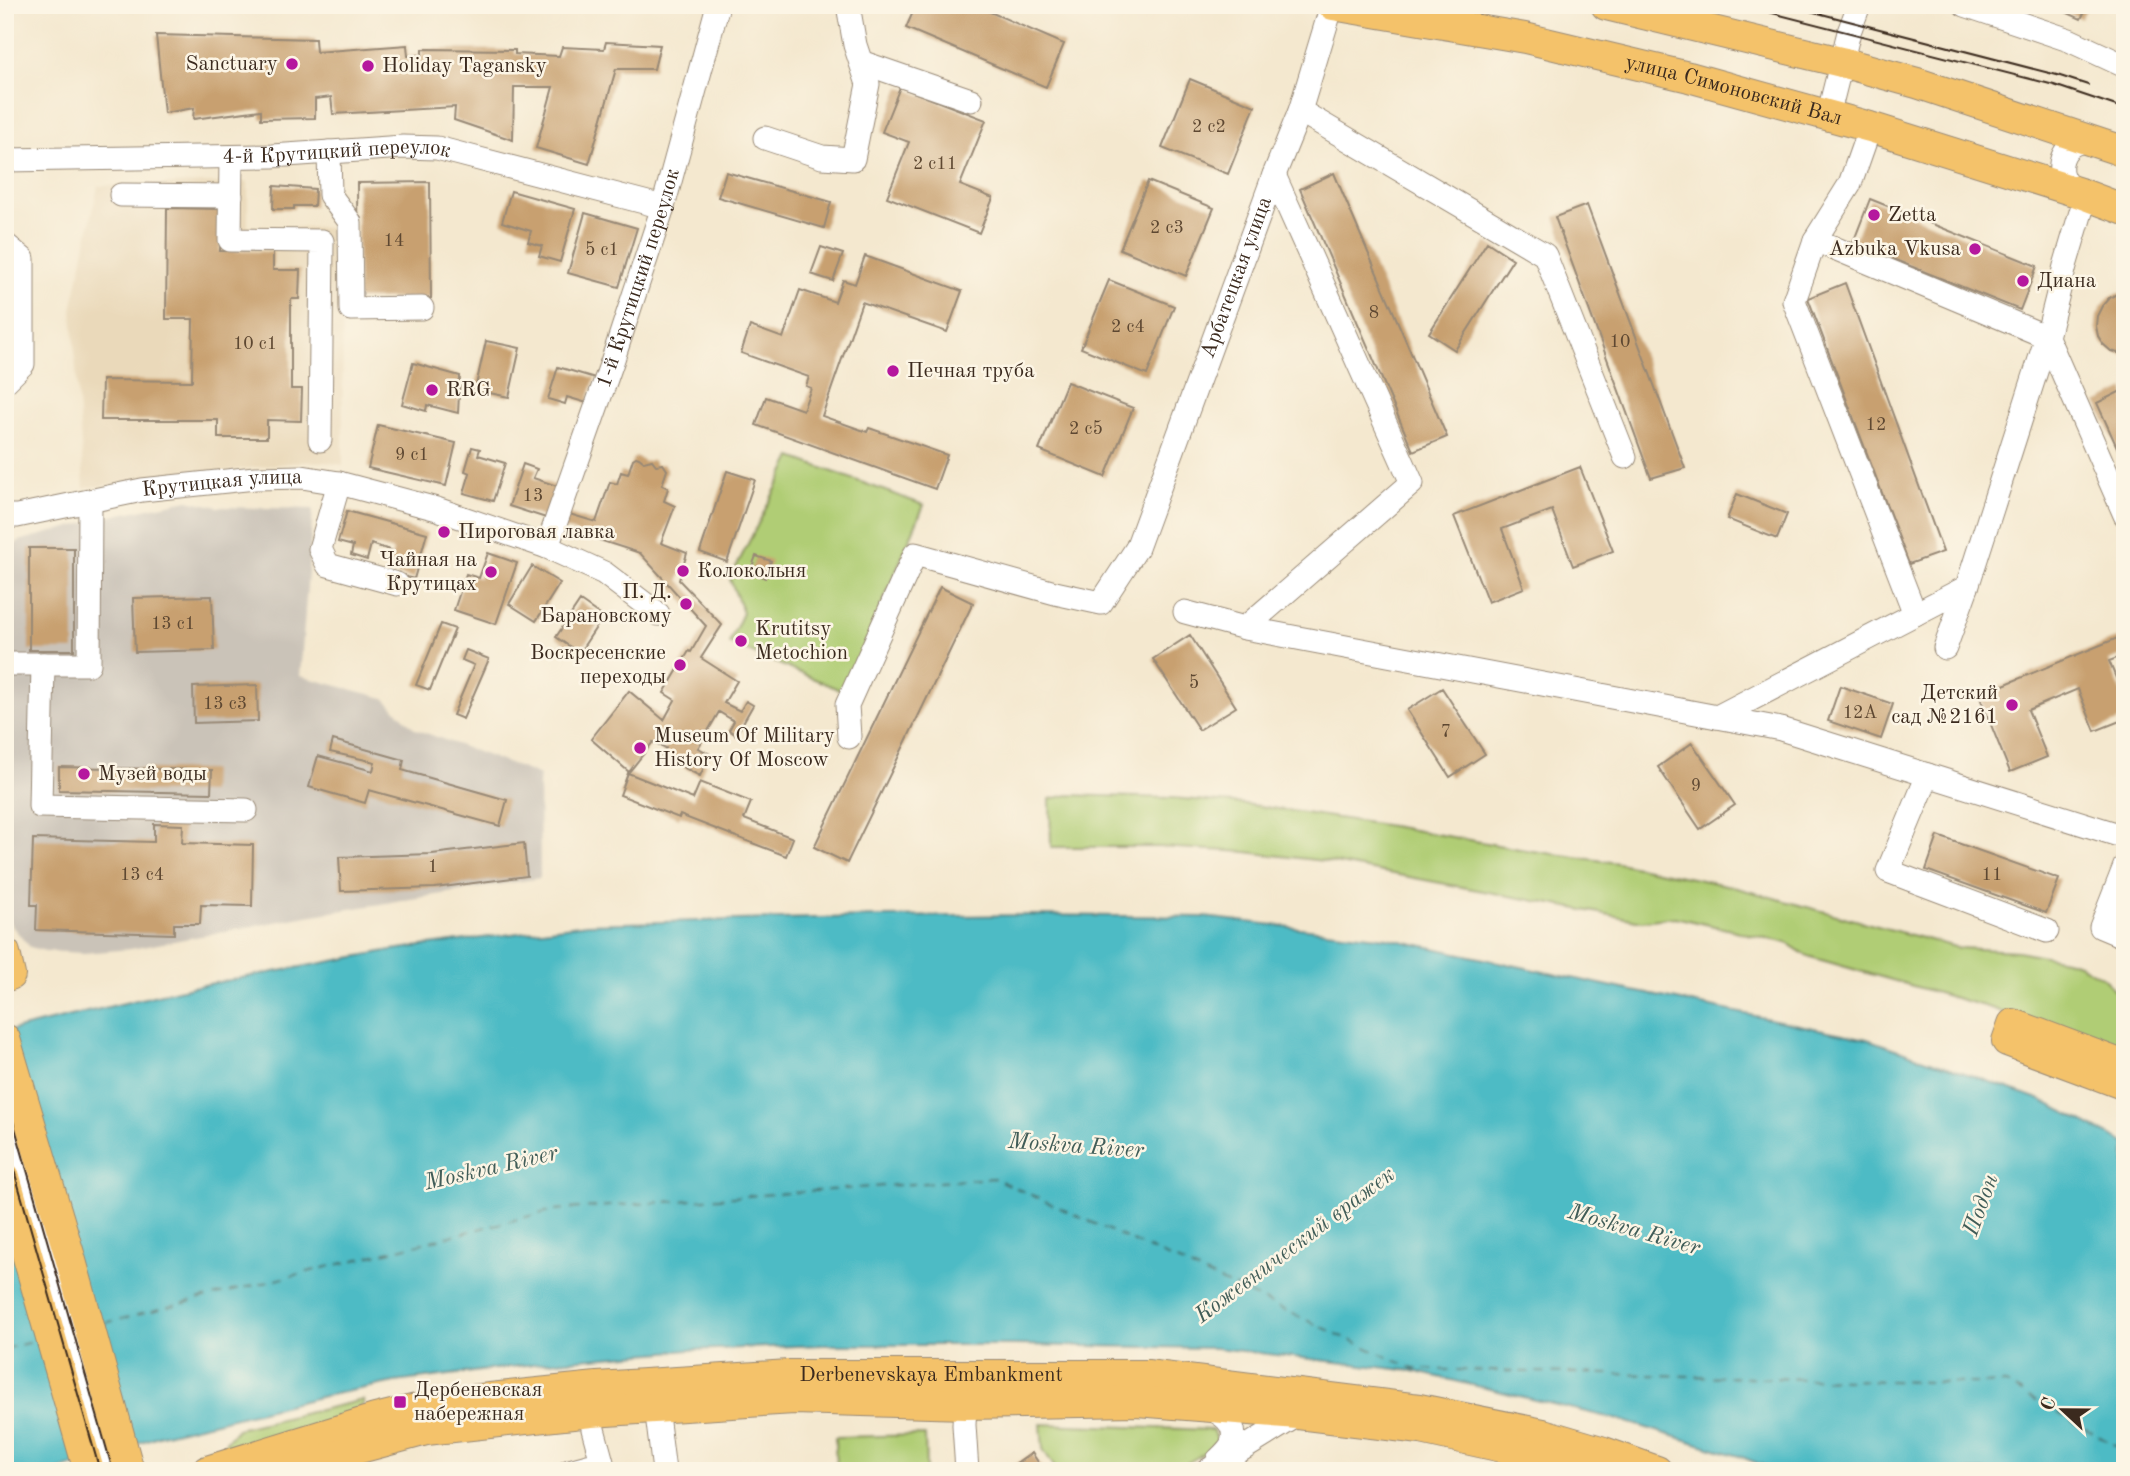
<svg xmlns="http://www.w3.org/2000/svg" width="2130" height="1476" font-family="'Old Standard TT',serif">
	<rect width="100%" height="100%" fill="#fcf5e5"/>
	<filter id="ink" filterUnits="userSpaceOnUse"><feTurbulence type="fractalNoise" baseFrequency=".0143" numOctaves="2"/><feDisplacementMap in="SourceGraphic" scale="14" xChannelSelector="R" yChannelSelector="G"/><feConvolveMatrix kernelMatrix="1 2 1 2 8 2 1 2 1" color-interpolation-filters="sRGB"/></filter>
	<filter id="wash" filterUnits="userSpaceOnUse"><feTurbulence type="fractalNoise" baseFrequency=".00686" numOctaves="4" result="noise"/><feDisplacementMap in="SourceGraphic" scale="28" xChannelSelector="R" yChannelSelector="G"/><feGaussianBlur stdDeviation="1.57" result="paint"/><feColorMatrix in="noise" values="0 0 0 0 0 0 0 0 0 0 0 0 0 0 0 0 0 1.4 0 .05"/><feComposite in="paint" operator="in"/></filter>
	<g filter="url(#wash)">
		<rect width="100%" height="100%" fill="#f4e8cf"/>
		<path fill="#ead9ba" d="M248 182V227L342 228 343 465 324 462H299L84 488 72 310 98 186Z"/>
		<path fill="#cac3b8" d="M188 500 218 507 313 509 300 676 384 698 415 729 539 775 540 878 307 916 131 949 84 953 45 951 30 947 11 925 5 909 10 549 19 541 120 514Z"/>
		<path fill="#b0cd74" stroke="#767c49" stroke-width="2" d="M792 457 924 505 845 692 729 643 743 613 730 579Z
			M1068 795 1171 798 1244 804 1391 826 1525 850 1618 863 1726 885 1959 948 2018 951 2065 960 2079 964 2103 978 2125 1001V1060L1994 1009 1807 956 1787 943 1675 917 1642 921 1324 861 1246 852 1159 847H1051L1050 799Z
			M363 1400 364 1405 326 1422 218 1451 237 1429Z
			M1041 1424 1213 1430 1218 1440 1216 1446 1174 1471H1057L1043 1449Z
			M925 1435 926 1471H836L835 1437Z"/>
		<path fill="#4dbbc5" stroke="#447272" stroke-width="2" d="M1028 915 1204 917 1387 938 1623 989 1867 1039 2039 1099 2125 1143V1471H1777L1742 1457 1624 1421 1413 1371 1216 1348 1014 1345H823L689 1350 557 1361 395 1382 324 1396 161 1435 57 1471H5V1032L182 989 392 950 587 924 815 918Z"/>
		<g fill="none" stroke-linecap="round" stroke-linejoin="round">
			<path stroke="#415d58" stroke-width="2" stroke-dasharray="9 7" stroke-linecap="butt" d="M105 1323 554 1210 994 1178 1414 1369 2006 1384 2125 1451
				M5 1349 38 1340"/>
		</g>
		<g id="blocks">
			<path fill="#c8a070" d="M916 5H974L1064 44 1046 87 906 28Z
				M2050 5H2088L2081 19Z
				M156 35 315 39 316 52 407 45 408 56 422 55V49L515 50V54L559 56 562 47 604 49 606 42 660 45 654 69H616L589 164 536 148 553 87H514L513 140 454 120 455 107 333 114 331 97 315 99V118L261 119V110L193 119 194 108 164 113Z
				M1190 79 1255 106 1228 174 1162 148Z
				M900 87 986 120 960 185 993 198 979 233 887 197 909 142 882 132Z
				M726 172 831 202 824 228 718 197Z
				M1334 173 1447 437 1413 451 1300 189Z
				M1148 181 1214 208 1186 276 1120 249Z
				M430 182 431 298 358 299 357 183Z
				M274 186 315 189 314 206H294V209H273Z
				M511 191 575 209 560 262 539 256 542 246 528 242 531 231 502 222Z
				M1870 199 2037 266 2020 310 1853 243Z
				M1587 205 1685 468 1651 478 1555 217Z
				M167 208 221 209 220 251 273 252V270H300L299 299H291V389H302L301 421 267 420V438H218V420H101L102 380 192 381 193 319H166Z
				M585 213 637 228 619 287 568 273Z
				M1487 242 1513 259 1455 350 1429 333Z
				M821 247 843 254 833 281 811 274Z
				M865 256 962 291 947 332 862 302 822 416 867 432 869 428 947 455 935 489 756 425 766 397 803 410 811 388 806 386 809 377 741 353 750 326 783 338 800 290 835 302 843 280 855 284Z
				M1109 280 1174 306 1147 375 1081 348Z
				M1845 283 1943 552 1909 564 1808 298Z
				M2119 293H2125V355L2111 351 2103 344 2098 336 2096 326 2097 316 2102 306 2109 298Z
				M486 341 520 348 509 397 475 390Z
				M413 363 460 376 458 413 427 405 426 411 402 404Z
				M558 367 595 378 587 403 567 397 565 404 548 399Z
				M1067 382 1133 408 1105 477 1039 450Z
				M2125 389V465L2097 403Z
				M378 425 456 443 446 486 368 468Z
				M472 447 480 449 478 455 505 463 493 501 464 493 470 473 465 471Z
				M636 457 639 458 644 462 652 460 656 465 663 464 667 470 662 485 668 488 664 501 675 506 661 543 687 553 679 580 722 625 701 658 737 681 724 703 740 711 746 701 753 705 736 735 729 730 734 721 719 712 698 748 710 754 700 776 662 756 666 748 653 742 629 772 591 739 629 691 664 720 675 700 664 693 689 651 691 652 706 626 640 553 562 528 566 513 596 522 610 482 617 484 621 472 628 474 633 459Z
				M523 464 537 469 533 478 557 486 546 518 509 506Z
				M1580 467 1613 551 1573 566 1552 510 1502 529 1524 588 1488 602 1454 516Z
				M727 471 755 480 727 562 700 552Z
				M1737 494 1787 514 1777 539 1727 519Z
				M347 511 427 533 414 579 387 572 393 551 371 544 367 560 351 555 353 546 338 542Z
				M29 548H74V650H29Z
				M488 553 517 563 496 624 454 610 466 574 479 578Z
				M756 556 771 561 765 578 750 572Z
				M532 566 560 583 536 621 509 604Z
				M940 587 973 603 847 863 814 847Z
				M212 596 214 650 135 652 133 598Z
				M580 601 603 617 579 653 556 637Z
				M441 624 455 629 430 690 416 685Z
				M1190 635 1236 707 1199 730 1153 659Z
				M2125 635V655L2109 661 2125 700V719L2095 731 2078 689 2028 710 2047 757 2010 772 1979 695Z
				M466 650 489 659 463 719 453 715 474 665 462 660Z
				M257 685 258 721 194 723 193 687Z
				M1840 686 1893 704 1881 739 1828 721Z
				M1442 688 1485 754 1450 777 1407 710Z
				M333 740 404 760 402 770 507 800 500 826 369 790 365 803 309 787 318 756 373 771 375 762 330 752Z
				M1692 743 1735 805 1700 829 1658 767Z
				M59 767 212 770 211 793 59 790Z
				M628 773 693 799 700 782 751 802 744 819 793 838 786 856 680 815 679 818 620 795Z
				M154 824 183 825 182 843 253 845 252 906 201 905 200 924H174V934L36 930 37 905H31L33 839 154 842Z
				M1938 836 2059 879 2046 913 1926 870Z
				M524 843 527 876 435 888 341 891 339 857 432 854Z
				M1032 1453 1044 1471H1006Z"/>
		</g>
	</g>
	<g filter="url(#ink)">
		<use href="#blocks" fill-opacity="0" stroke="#988976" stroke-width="2"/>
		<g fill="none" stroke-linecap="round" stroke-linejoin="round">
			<defs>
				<g id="minor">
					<path d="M1965 5 2069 40 2125 66"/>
					<path d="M861 62 971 100"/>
					<path d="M1300 111 1545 255 1625 457"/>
					<path d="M1828 116 1849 32 1859 5"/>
					<path d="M765 138 822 157 853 159 868 84 855 45 848 5"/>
					<path d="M329 152 330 195 350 222 351 309 422 308"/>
					<path d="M231 157 230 240 322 241 320 440"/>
					<path id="s1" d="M5 160 272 156 403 147 437 148 663 207"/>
					<path d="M2080 193C2076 190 2069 186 2066 183 2055 169 2062 146 2080 142 2085 141 2092 143 2097 143"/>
					<path d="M121 195 231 196"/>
					<path d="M2086 195 2065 266 2047 337 2125 515"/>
					<path d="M1815 240 1794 301 1915 614"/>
					<path d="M5 244 23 259V364L5 382"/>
					<path d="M339 483 320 549 328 565 397 584"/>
					<path id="s2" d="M5 516H17L142 490 255 478 302 477 339 483 437 509 547 547 604 573 658 614"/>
					<path id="s3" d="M547 547 612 362 663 207 718 5"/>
					<path d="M1185 612 1245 628 1781 729 2125 837"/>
					<path d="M1245 628 1412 483 1274 175"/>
					<path d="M1945 648 1967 587"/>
					<path d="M5 664H89L90 501"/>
					<path d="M43 664 40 806 246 810"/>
					<path d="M1717 717 1967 587 2047 337 1815 240 1850 184 1870 127"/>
					<path id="s4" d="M849 737 847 705 915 554 1055 593 1101 603 1137 548 1274 175 1300 111 1332 5"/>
					<path d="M1928 775 1888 871 2047 931"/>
					<path d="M2125 866 2101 927 2125 937"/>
					<path d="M5 1115 107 1471"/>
					<path d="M965 1404 964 1425 967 1471"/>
					<path d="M1205 1407C1220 1412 1239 1423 1232 1443 1230 1449 1223 1455 1218 1460"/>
					<path d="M659 1408 658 1423 664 1471"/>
					<path d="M569 1471 602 1462 593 1429 591 1412"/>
					<path d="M1207 1471 1301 1413"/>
				</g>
				<g id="major">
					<path id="s5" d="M1333 5 1525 38 1689 77 1870 127 2080 193 2125 210"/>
					<path d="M1606 5 1841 62 1917 83 2125 152"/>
					<path d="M5 953 10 975 5 976"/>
					<path d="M5 1039 70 1257 129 1471"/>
					<path d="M2125 1066 2013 1024 2007 1041 2125 1085"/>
					<path d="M5 1177 89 1471"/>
					<path id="s6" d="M207 1471 375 1419 441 1403 597 1387 789 1375H1147L1419 1409 1543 1434 1604 1452 1657 1471"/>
					<path d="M288 1471 356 1449 426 1430 591 1412 794 1399 965 1404 1137 1401 1298 1414 1421 1429 1520 1451 1579 1471"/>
				</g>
			</defs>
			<use href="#minor" stroke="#988976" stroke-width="25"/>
			<use href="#major" stroke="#988976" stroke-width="32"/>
			<use href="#minor" stroke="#fff" stroke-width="23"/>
			<use href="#major" stroke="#f4c26a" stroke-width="30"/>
			<path stroke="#3b2a1e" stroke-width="2" d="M1741 5 2054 85 2125 109
				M1787 5 2057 75 2088 85
				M5 1093 113 1471
				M5 1139 100 1471"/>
		</g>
	</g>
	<g fill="#b5179e" stroke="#fcf5e5" stroke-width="2.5">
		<circle cx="292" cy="64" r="7"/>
		<circle cx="368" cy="66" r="7"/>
		<circle cx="1874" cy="215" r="7"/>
		<circle cx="1975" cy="249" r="7"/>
		<circle cx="2023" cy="281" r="7"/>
		<circle cx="893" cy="371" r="7"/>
		<circle cx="432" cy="390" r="7"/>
		<circle cx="444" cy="532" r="7"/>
		<circle cx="683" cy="571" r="7"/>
		<circle cx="491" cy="572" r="7"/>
		<circle cx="686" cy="604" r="7"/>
		<circle cx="741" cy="641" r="7"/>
		<circle cx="680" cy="665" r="7"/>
		<circle cx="2012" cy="705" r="7"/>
		<circle cx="640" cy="748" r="7"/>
		<circle cx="84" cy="774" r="7"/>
		<rect x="393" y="1395" width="14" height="14" rx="3.5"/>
	</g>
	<g text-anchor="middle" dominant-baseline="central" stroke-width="5" stroke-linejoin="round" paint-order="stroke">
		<g font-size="18" fill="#5e4832">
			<text x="1209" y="127">2 c2</text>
			<text x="935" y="164">2 с11</text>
			<text x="1167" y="228">2 c3</text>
			<text x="394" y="241">14</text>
			<text x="602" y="250">5 с1</text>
			<text x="1374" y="313">8</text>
			<text x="1128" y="327">2 c4</text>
			<text x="1620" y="342">10</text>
			<text x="255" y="344">10 с1</text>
			<text x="1876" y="425">12</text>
			<text x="1086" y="429">2 c5</text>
			<text x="412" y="455">9 с1</text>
			<text x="533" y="496">13</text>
			<text x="173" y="624">13 с1</text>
			<text x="1194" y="683">5</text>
			<text x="225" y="704">13 с3</text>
			<text x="1860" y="713">12А</text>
			<text x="1446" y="732">7</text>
			<text x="1696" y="786">9</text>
			<text x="433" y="867">1</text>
			<text x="142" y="875">13 с4</text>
			<text x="1992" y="875">11</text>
		</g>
		<g font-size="21" fill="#3b2a1e" stroke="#fcf5e5" text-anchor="start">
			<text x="278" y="64" text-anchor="end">Sanctuary</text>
			<text x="382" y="66">Holiday Tagansky</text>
			<text x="1888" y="215">Zetta</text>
			<text x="1961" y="249" text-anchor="end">Azbuka Vkusa</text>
			<text x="2037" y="281">Диана</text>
			<text x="907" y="371">Печная труба</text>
			<text x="446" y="390">RRG</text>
			<text x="458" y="532">Пироговая лавка</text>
			<text x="477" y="560" text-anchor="end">Чайная на<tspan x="477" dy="24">Крутицах</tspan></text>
			<text x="697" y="571">Колокольня</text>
			<text x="672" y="592" text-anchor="end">П. Д.<tspan x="672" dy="24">Барановскому</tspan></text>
			<text x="755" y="629">Krutitsy<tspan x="755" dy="24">Metochion</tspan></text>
			<text x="666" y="653" text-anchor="end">Воскресенские<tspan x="666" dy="24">переходы</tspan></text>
			<text x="1998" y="693" text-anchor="end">Детский<tspan x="1998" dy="24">сад №2161</tspan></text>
			<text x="654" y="736">Museum Of Military<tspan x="654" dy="24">History Of Moscow</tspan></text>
			<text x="98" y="774">Музей воды</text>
			<text x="414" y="1390">Дербеневская<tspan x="414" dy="24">набережная</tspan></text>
		</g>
		<g font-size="21" fill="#3b2a1e" stroke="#fcf5e5">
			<text stroke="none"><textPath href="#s5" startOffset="410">улица Симоновский Вал</textPath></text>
			<text stroke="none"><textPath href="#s1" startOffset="332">4-й Крутицкий переулок</textPath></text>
			<text stroke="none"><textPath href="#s4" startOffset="744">Арбатецкая улица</textPath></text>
			<text stroke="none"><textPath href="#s3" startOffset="284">1-й Крутицкий переулок</textPath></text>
			<text stroke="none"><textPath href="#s2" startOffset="220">Крутицкая улица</textPath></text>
			<text stroke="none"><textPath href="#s6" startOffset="735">Derbenevskaya Embankment</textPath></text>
		</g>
		<g font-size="23" font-style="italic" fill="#415d58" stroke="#fcf5e5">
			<text transform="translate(1076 1146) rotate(4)">Moskva River</text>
			<text transform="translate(491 1168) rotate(-13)">Moskva River</text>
			<text transform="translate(1981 1205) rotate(-70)">Подон</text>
			<text transform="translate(1634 1230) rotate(16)">Moskva River</text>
			<text transform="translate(1295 1245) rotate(-37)">Кожевнический вражек</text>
		</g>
	</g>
	<rect width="2130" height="1476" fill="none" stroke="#fcf5e5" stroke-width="28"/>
	<g transform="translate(2063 1410) rotate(292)" stroke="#fcf5e5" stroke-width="5" paint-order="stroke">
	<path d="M0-5L12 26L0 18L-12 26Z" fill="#3b2a1e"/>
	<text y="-10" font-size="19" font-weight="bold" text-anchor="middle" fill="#3b2a1e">С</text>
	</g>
</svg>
